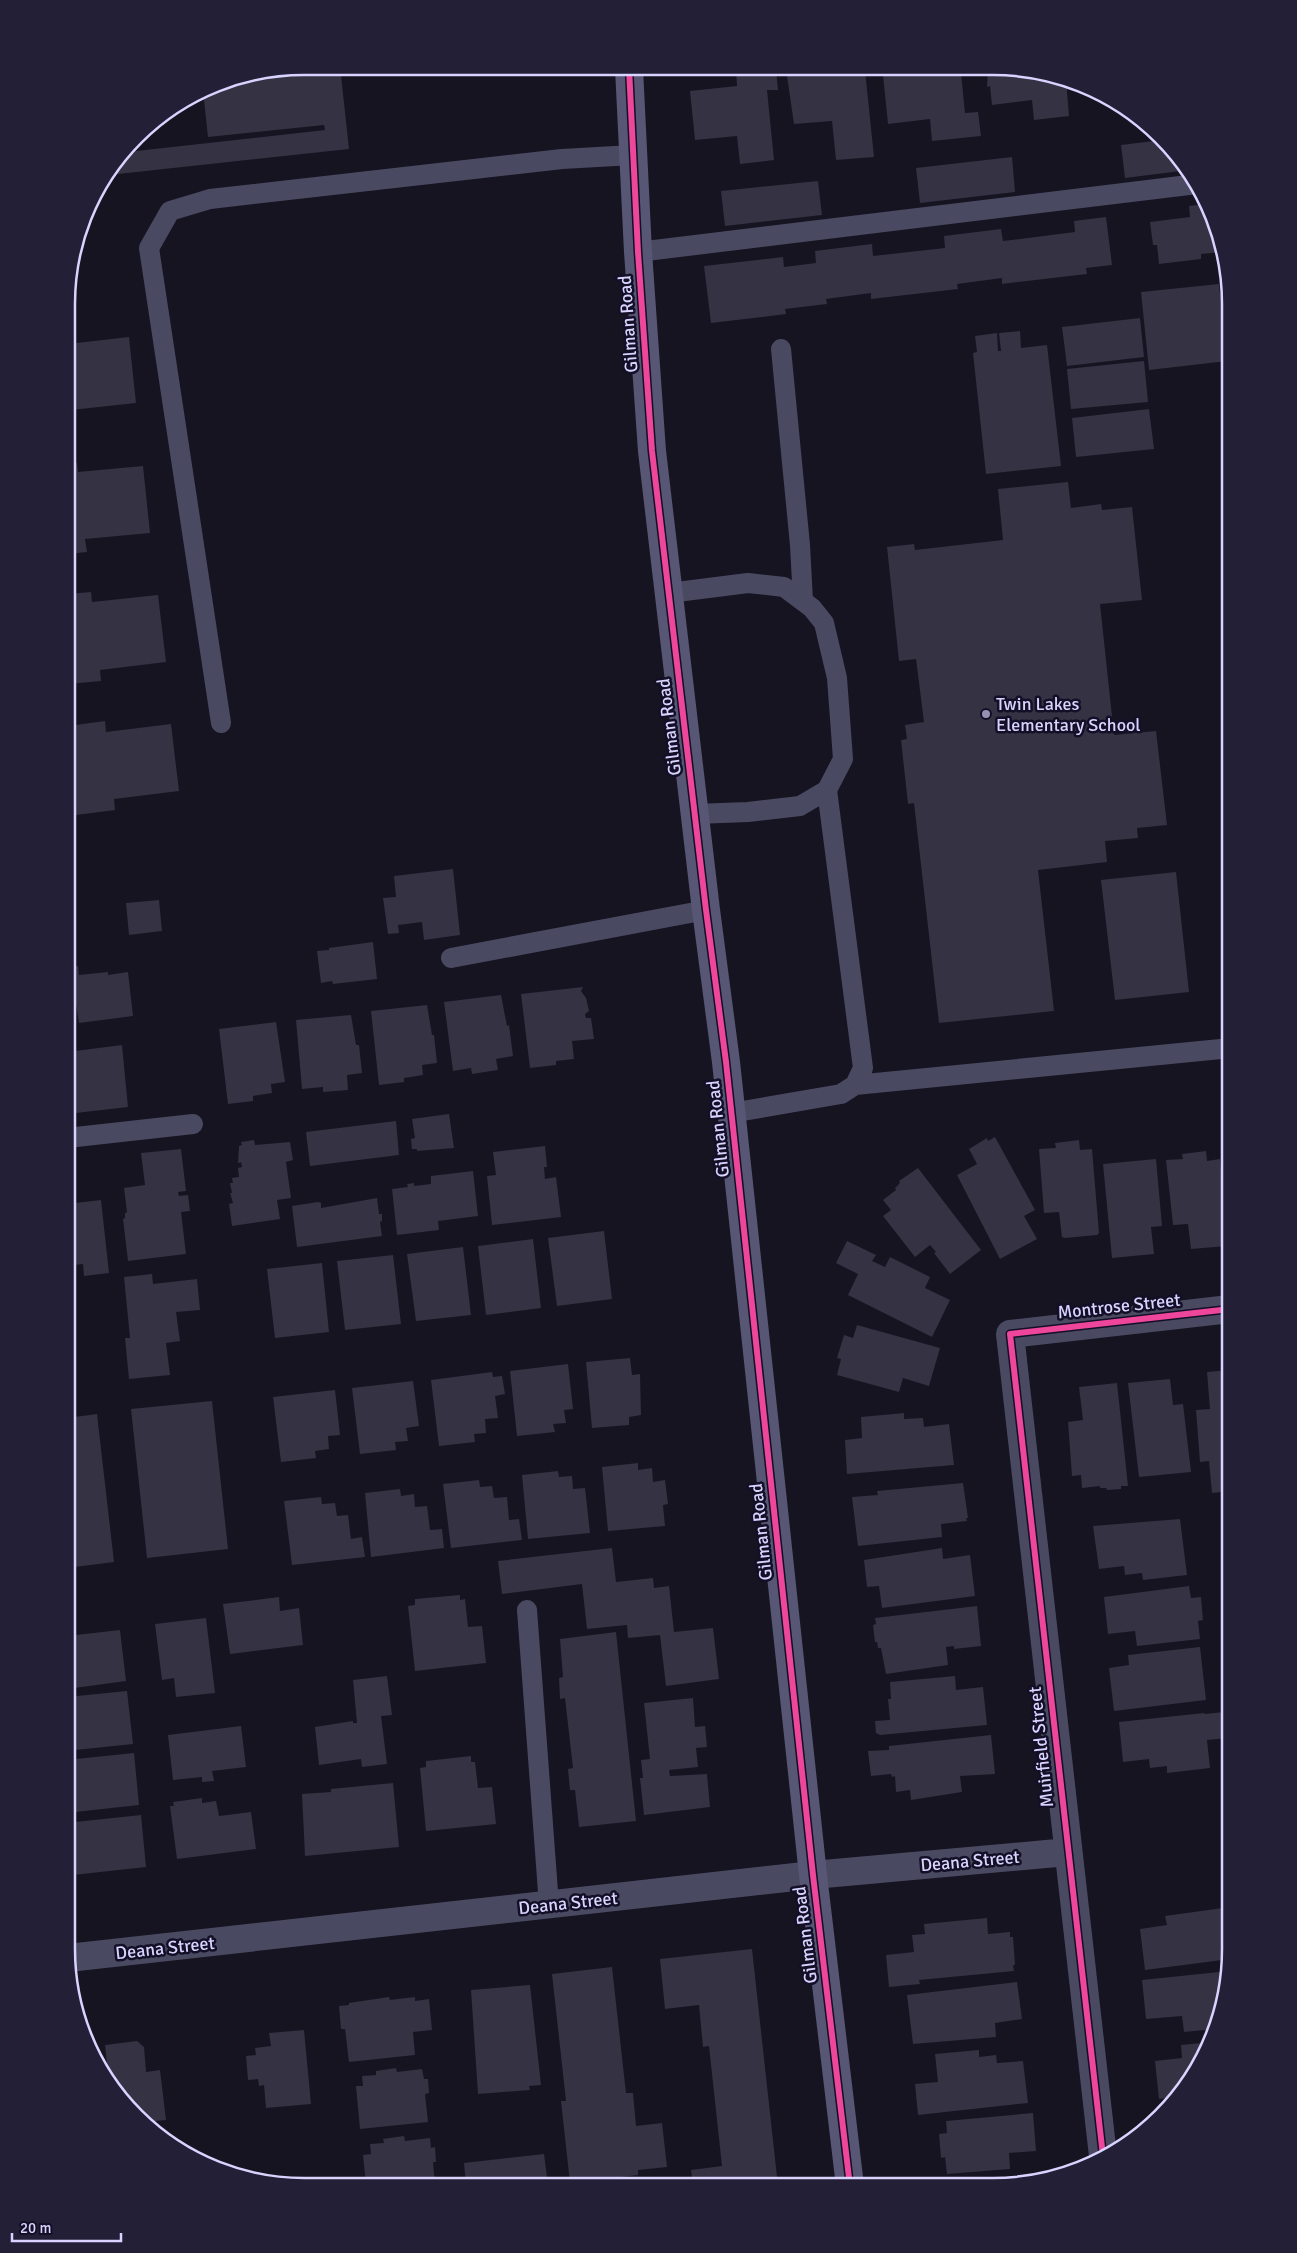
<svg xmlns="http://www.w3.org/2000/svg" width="1297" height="2253" font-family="Signika,sans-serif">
	<rect width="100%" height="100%" fill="#161421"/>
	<path fill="#343243" d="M304 66H340L349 149 109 175 127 152 325 130 324 125 208 137 203 91 214 84Z
		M736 69H776L778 90H767L774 160 740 164 737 136 695 140 690 91 737 86Z
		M786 69 842 70 843 73 865 70 874 157 836 160 832 121 794 124Z
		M928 70H969V72L961 73 965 113 978 112 981 136 932 141 930 119 888 124 883 75Z
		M988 70 1039 71 1066 80 1069 116 1034 120 1032 100 992 105 990 86 987 87Z
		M1162 140 1189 170 1125 178 1121 145Z
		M1012 157 1015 192 920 203 916 168Z
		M818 181 822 215 725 226 721 191Z
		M1206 204 1218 228 1222 252 1201 254V259L1159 264 1157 245H1153L1150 222 1190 217 1189 206Z
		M1106 217 1112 265 1086 268 1087 274 1002 284V278L957 284 958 289 871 299V293L826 299 827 304 785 309 786 314 711 323 704 266 783 257 784 267 816 263 815 251 872 244 873 256 945 248 944 236 1001 229 1003 241 1075 232 1074 221Z
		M1219 284 1227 361 1149 370 1141 292Z
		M1140 318 1144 357 1067 366 1062 327Z
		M1020 331 1021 348 1047 345 1061 466 986 474 973 353 977 352 975 336 997 333 998 351H1001L999 333Z
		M129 337 136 403 71 410 72 423H68V344Z
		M1144 361 1148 402 1071 409 1067 369Z
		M1149 409 1154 449 1076 457 1072 418Z
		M77 463 78 472 143 466 150 533 85 539 87 552 68 554V464Z
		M1068 482 1071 508 1101 504 1102 510 1132 507 1142 600 1100 604 1114 735 1156 731 1167 825 1137 828 1138 838 1105 841 1107 862 1038 870 1054 1011 939 1023 914 803 908 804 901 740 907 739 905 725 924 722 916 659 899 661 887 547 914 544 915 550 1003 540 998 489Z
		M91 592 92 602 158 595 166 662 100 670 101 681 68 684V594Z
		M105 721 106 732 171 724 179 791 114 799 115 810 68 816V726Z
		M453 869 460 935 424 940 422 922 398 925 399 933 388 934 383 898 396 897 394 876Z
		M1176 872 1189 992 1115 1000 1101 880Z
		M159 900 162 931 129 935 126 903Z
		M373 942 377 979 333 984 332 981 321 983 317 951 329 950V948Z
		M78 966 79 975 108 972V975L128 972 133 1016 79 1023 76 1004 67 1005V967Z
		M583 987 581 991 586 998 589 1011 585 1014 586 1018H591L594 1039 572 1041 574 1059 556 1061V1065L530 1068 521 994Z
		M501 995 507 1026 509 1025 513 1056 496 1059 498 1070 472 1074 471 1068 453 1071 444 1002Z
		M427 1005 432 1035H434L437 1063 422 1065 423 1075 404 1078V1082L379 1085 371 1011Z
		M351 1015 356 1045H359L362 1073 347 1075 348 1090 323 1092V1087L302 1089 296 1020Z
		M276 1022 285 1082 271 1084 272 1093 253 1096V1101L228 1104 219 1029Z
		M122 1045 128 1107 67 1114V1052Z
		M449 1114 454 1148 417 1151V1149H412L411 1139 415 1138 412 1119Z
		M396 1121 399 1155 310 1166 306 1132Z
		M995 1137 1035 1210 1024 1216 1037 1239 1000 1259 957 1175 977 1164 969 1149 987 1138 988 1141Z
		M254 1140 255 1145 290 1142 293 1160 286 1162 291 1198 277 1200 280 1219 232 1226 229 1204 233 1203 230 1193H232L230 1183H233L232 1178 239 1177 238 1168 242 1167 241 1162 238 1163 239 1146 242 1145 241 1142Z
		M1079 1140 1080 1150 1092 1149 1099 1233 1097 1235 1065 1238 1062 1237 1059 1212 1044 1213 1039 1149 1056 1148 1055 1143Z
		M545 1146 547 1167H544L545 1179 556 1177 561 1217 492 1225 487 1176 496 1175 493 1152Z
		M181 1149 186 1191 178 1192 179 1196 188 1195 190 1211 181 1212 186 1254 128 1261 123 1219 125 1218V1213L127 1212 124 1188 145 1185 141 1153Z
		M1206 1151 1207 1161 1220 1159 1227 1246 1191 1249 1188 1224 1173 1225 1166 1160 1183 1159 1182 1154Z
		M1156 1159 1162 1226 1151 1227 1154 1254 1112 1258 1103 1164Z
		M918 1168 981 1250 950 1274 934 1253 936 1252 930 1245 915 1257 883 1216 891 1210 883 1200 896 1190 895 1188 900 1183 899 1181Z
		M473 1171 478 1216 438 1221 439 1230 397 1235 392 1189 408 1187 407 1184 414 1183V1186L431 1184V1176Z
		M377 1198 379 1214H382V1221L380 1222 382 1236 297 1247 292 1206 318 1202 321 1203V1208Z
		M101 1200 109 1273 84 1276 83 1264 67 1266V1204Z
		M604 1231 612 1299 557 1306 548 1238Z
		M533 1239 541 1308 486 1315 478 1246Z
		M847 1241 876 1255 872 1261 885 1267 890 1257 930 1277 925 1288 950 1300 932 1337 848 1295 858 1274 836 1263Z
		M463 1247 471 1315 416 1321 407 1254Z
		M393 1255 401 1324 345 1330 337 1261Z
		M322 1263 329 1332 275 1338 267 1269Z
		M152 1274 153 1284 197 1279 200 1310 176 1312 180 1341 166 1343 170 1375 129 1379 125 1338H130L124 1277Z
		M857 1325 940 1348 929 1386 903 1378 899 1392 837 1375 841 1359 837 1358 844 1335 853 1338Z
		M630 1358 632 1375 640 1374 641 1415 629 1417V1425L592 1428 586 1362Z
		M568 1364 573 1409 564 1410 566 1423 553 1424 555 1432 517 1436 510 1371Z
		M1230 1370V1491L1212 1493 1209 1461 1200 1462 1196 1410 1210 1409 1207 1372Z
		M492 1372 493 1377 502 1376 505 1394 495 1396 498 1418 485 1419 486 1433 474 1434 475 1442 439 1446 431 1380Z
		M1170 1379 1173 1405 1183 1404 1191 1472 1139 1477 1128 1383Z
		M413 1381 419 1426 406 1428 408 1441 395 1442 396 1450 360 1454 352 1388Z
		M1117 1383 1128 1486H1121V1489L1107 1490 1106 1488H1100V1486L1082 1488 1081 1475 1072 1476 1068 1422 1083 1420 1079 1387Z
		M335 1390 340 1435 328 1436 329 1449 315 1451 316 1458 281 1462 273 1397Z
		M212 1401 228 1549 147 1558 131 1409Z
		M904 1413V1419L923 1418 924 1427 949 1424 954 1465 847 1474 845 1440 862 1438 861 1417Z
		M97 1414 114 1562 67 1568V1418Z
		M638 1463V1470L652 1468 653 1482 665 1480 668 1504 663 1505 665 1526 608 1531 602 1467Z
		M558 1471 559 1477 572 1476 573 1489 585 1488 590 1533 528 1539 522 1475Z
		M479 1480 480 1487 492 1486 494 1498 507 1497 509 1520 519 1519 522 1540 451 1548 443 1484Z
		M963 1483 968 1518H966L967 1521 941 1524 942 1537 858 1546 852 1497 878 1495 877 1491Z
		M400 1489 401 1496 414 1494 415 1507 427 1506 430 1530 442 1529 444 1548 371 1557 365 1493Z
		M321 1497 322 1504 335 1503 337 1516 348 1515 351 1539 362 1537 365 1557 292 1565 284 1501Z
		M1180 1519 1187 1575 1143 1580 1142 1573 1125 1575 1124 1566 1099 1569 1093 1526Z
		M612 1548 616 1582 653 1578 654 1588 669 1586 674 1632 713 1628 719 1679 666 1686 660 1635 628 1638 627 1625 587 1629 582 1584 502 1594 498 1561Z
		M942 1548 943 1559 970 1555 975 1596 882 1608 879 1586 867 1587 864 1560Z
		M1189 1586 1191 1598 1201 1597 1203 1620 1198 1621 1200 1639 1137 1646 1135 1631 1108 1634 1104 1597Z
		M460 1595V1600L465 1599 468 1627 482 1626 486 1663 415 1671 408 1606 415 1605V1599Z
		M279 1597 280 1611 299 1608 303 1645 230 1654 223 1604Z
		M977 1606 981 1646 954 1649V1646L946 1647 948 1665 886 1674 881 1648H878L877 1642H875L873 1625 876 1624 875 1618Z
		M206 1618 215 1693 176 1697 174 1678 162 1680 155 1624Z
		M120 1630 126 1681 67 1689V1636Z
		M616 1632 636 1821 579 1827 575 1790H570L568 1769 573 1768 565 1698 560 1699 559 1678 563 1677 560 1639Z
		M1200 1647 1206 1700 1114 1711 1109 1668 1129 1665 1128 1655Z
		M387 1676 392 1715 381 1716 387 1764 362 1767 361 1759 319 1765 315 1727 353 1721V1723H357L353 1680Z
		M955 1676 956 1690 983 1687 987 1725 880 1735 876 1733 875 1721 890 1720 888 1699H891L890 1682Z
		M127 1691 133 1744 66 1751 67 1697Z
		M693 1698 695 1727 705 1726 707 1747 696 1748 698 1767 669 1770 670 1776 707 1774 710 1807 644 1815 640 1778H643L641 1760 650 1759 644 1703Z
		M1224 1712 1227 1738 1207 1740 1210 1768 1167 1773V1766L1150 1768 1149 1759 1123 1762 1119 1722 1204 1713 1205 1714Z
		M241 1726 246 1767 212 1771 214 1781 202 1782V1777L173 1780 168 1735Z
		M991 1735 995 1774 960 1776 962 1792 911 1800 910 1790 896 1792 895 1776 892 1777 891 1774 871 1776 868 1751 889 1750V1746Z
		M134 1753 139 1805 66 1813V1760Z
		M471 1756V1762H475L478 1788 492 1787 496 1824 426 1831 420 1768 426 1767V1761Z
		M393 1783 399 1847 305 1856 302 1794 331 1792V1789Z
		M202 1798V1803L216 1801 219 1816 251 1812 256 1849 177 1859 170 1806H174L173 1802Z
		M141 1815 146 1867 73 1875 72 1863H66V1823Z
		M1230 1907V1959L1145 1970 1140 1929 1167 1925 1165 1916Z
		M987 1918 988 1934 1010 1932V1937H1013L1015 1965H1013L1014 1971 919 1980 920 1984 889 1987 886 1955 914 1952 912 1935 925 1934 924 1924Z
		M752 1949 778 2186H693L691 2170 722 2166 709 2046 703 2047 699 2005 665 2009 660 1959Z
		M612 1967 626 2093H633L636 2126 662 2123 667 2167 638 2170V2175L570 2183 561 2101H566L552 1974Z
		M1229 1971 1215 2029 1184 2032 1182 2016 1146 2019 1142 1980Z
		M1017 1982 1022 2019 995 2023 996 2037 913 2044 907 1995Z
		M530 1985 541 2085 529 2086 530 2090 478 2094 471 1990Z
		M389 1997 390 2000 415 1997V2001L429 1999 432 2030 413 2032 415 2055 349 2062 345 2029H341L339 2006 349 2005V2003Z
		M304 2030 311 2104 266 2108 264 2085 259 2086 258 2079 248 2080 246 2056 256 2055 255 2048 271 2046 269 2033Z
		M137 2041 144 2047 146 2072 160 2070 166 2120 145 2122 107 2081 98 2064 107 2063 105 2045Z
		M1211 2042 1181 2094 1178 2097 1159 2099 1155 2061 1182 2058 1181 2045Z
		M979 2050V2057L996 2055 997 2063 1023 2061 1028 2103 918 2115 915 2084 938 2082 935 2054Z
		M396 2068 397 2072 422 2069 424 2079H428L429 2093 425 2094 428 2122 360 2129 356 2086H363L362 2076 376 2075V2071Z
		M1033 2113 1036 2151 1009 2153 1010 2169 947 2174 945 2157 941 2158 939 2134 947 2133 946 2121Z
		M404 2136 405 2141 430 2138 431 2148 435 2147 436 2162H433L435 2185H366L363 2155 371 2154 370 2144 384 2143 383 2139Z
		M544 2154 548 2185H466L464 2163Z
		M1012 2176 1014 2183 993 2187H968V2182Z"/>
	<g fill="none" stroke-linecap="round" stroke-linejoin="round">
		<path stroke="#4a4962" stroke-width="20" d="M638 252 1197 184
			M781 349 800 545 803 601
			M669 593 748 583 784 587 812 608 824 623 837 678 843 759 827 790 800 806 748 812 695 814
			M221 723 149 248 170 211 210 199 562 159 633 155
			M451 958 706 910
			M855 1085 1231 1048
			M731 1113 841 1094 855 1085 863 1068 827 790
			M67 1138 193 1124
			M527 1610 549 1905"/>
		<path stroke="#4a4962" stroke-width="28" d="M68 1958 813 1875 1068 1852
			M1103 2156 1010 1334 1230 1309"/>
		<path stroke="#575674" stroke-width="28" d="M629 68 638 252 652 451 706 910 726 1062 813 1875 850 2186"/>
		<defs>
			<path id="cycleway" d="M629 68 638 252 652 451 706 910 726 1062 813 1875 850 2186
				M1103 2156 1010 1334 1230 1309"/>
		</defs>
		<use href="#cycleway" stroke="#130f26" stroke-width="9"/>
		<use href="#cycleway" stroke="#ed469a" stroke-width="6"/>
	</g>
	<circle fill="#9591b1" stroke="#130f26" stroke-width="2" cx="986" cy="714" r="5"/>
	<g text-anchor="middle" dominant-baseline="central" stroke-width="5" stroke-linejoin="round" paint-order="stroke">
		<g font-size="18" fill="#d9d4ff" stroke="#130f26">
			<text transform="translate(628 324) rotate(-94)">Gilman Road</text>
			<text transform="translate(669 727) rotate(-97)">Gilman Road</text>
			<text transform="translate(718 1129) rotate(-96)">Gilman Road</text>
			<text transform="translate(1119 1306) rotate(-6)">Montrose Street</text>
			<text transform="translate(761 1532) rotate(-96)">Gilman Road</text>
			<text transform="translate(1041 1747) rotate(-96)">Muirfield Street</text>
			<text transform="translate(970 1861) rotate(-5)">Deana Street</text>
			<text transform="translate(568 1903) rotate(-6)">Deana Street</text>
			<text transform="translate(805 1935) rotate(-97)">Gilman Road</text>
			<text transform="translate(165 1948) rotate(-6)">Deana Street</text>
		</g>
		<g font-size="18" fill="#d9d4ff" stroke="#130f26" text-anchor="start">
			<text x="996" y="704">Twin Lakes<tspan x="996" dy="21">Elementary School</tspan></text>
		</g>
	</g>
	<path d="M0 0H1297V2253H0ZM304 75H993A229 229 0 0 1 1222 304V1949A229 229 0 0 1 993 2178H304A229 229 0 0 1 75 1949V304A229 229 0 0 1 304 75Z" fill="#231f37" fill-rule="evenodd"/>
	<path fill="none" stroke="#d9d4ff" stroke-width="2.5" d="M304 75H993A229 229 0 0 1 1222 304V1949A229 229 0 0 1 993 2178H304A229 229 0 0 1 75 1949V304A229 229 0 0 1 304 75Z"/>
	<path d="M12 2233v8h109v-8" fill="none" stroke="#d9d4ff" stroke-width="2.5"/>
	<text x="20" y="2233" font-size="15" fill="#d9d4ff" stroke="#130f26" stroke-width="4" paint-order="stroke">20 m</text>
</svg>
